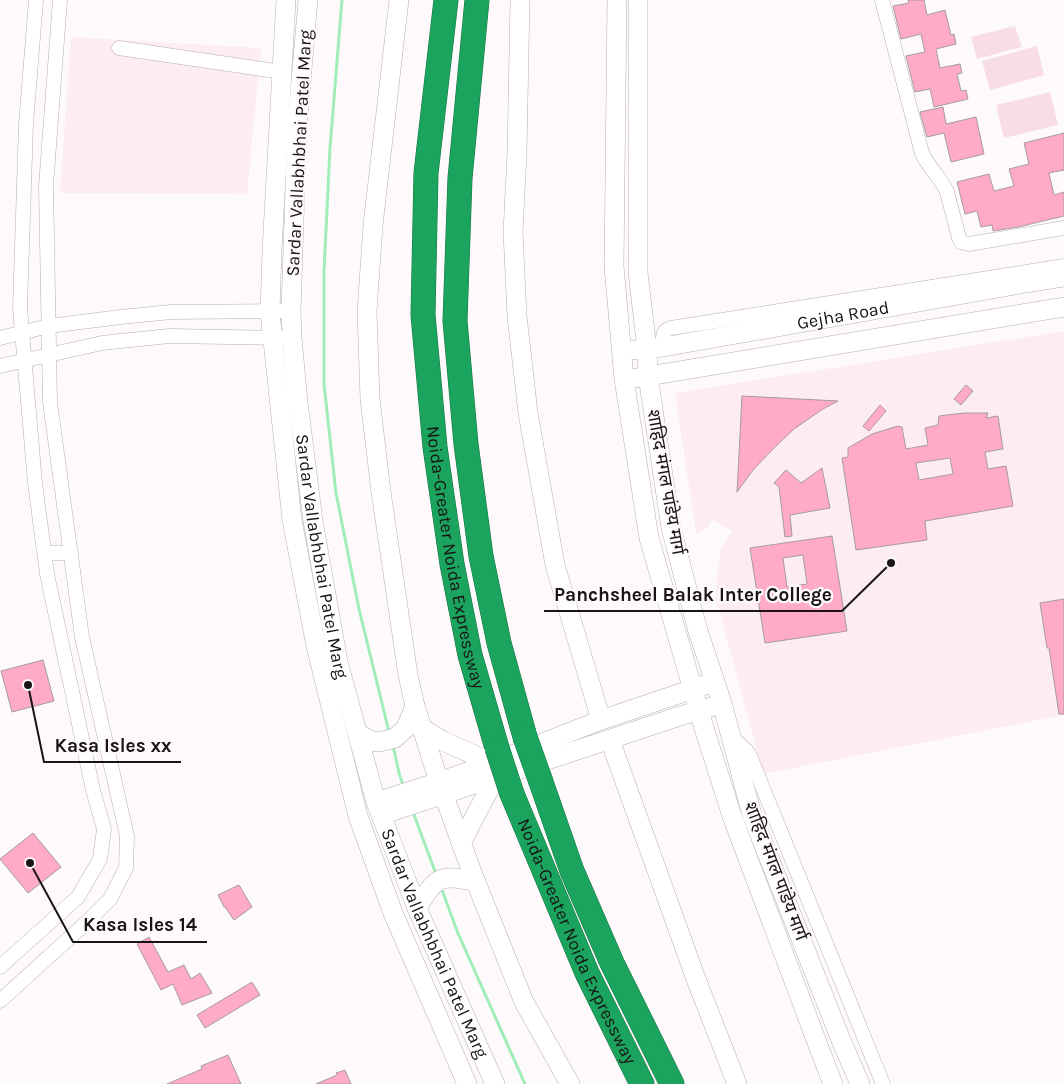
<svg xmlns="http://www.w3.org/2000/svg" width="1064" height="1084" font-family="Karla,'Noto Sans Devanagari',sans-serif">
	<rect width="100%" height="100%" fill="#fefafb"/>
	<path fill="#fdedf2" d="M71 37 261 48 247 194 60 193Z
		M1064 331V715L763 774 716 598 717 578 721 548 732 531 712 520 707 528 696 533 675 393Z"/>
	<path fill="#f9dde6" d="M1015 26 1022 47 977 59 971 37Z
		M1037 46 1044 75 990 90 982 61Z
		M1050 92 1058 125 1004 138 996 105Z"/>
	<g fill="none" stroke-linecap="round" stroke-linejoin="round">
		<path stroke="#a1edb9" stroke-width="3" d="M342 0 330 148 324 271V384L336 493 359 609 389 732
			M393 745 399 773 404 788
			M413 812 436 874
			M441 887 457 931 525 1084"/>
	</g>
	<path fill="#feaac8" stroke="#a69b9e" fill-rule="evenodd" d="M908 0H924L927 15 945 10 951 35 954 34 956 44 936 49 940 68 960 64 962 73 957 74 961 91 966 90 968 99 934 107 930 89 915 92 906 56 925 52 921 34 901 39 893 6 909 3Z
		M943 107 946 124 976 117 984 154 951 162 944 133 927 137 920 112Z
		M1064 133V170L1049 173 1054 195 1064 192V216L1018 227 993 231 992 225 981 227 977 211 965 214 957 182 989 174 994 191 1014 186 1009 169 1029 164 1024 143Z
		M966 385 973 391 961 405 954 399Z
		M742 396 838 401 823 409 794 429 775 447 753 470 737 492Z
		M880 405 886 411 869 431 863 426Z
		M964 413H988L986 418 998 416 1003 449 985 452 988 469 1006 466 1013 506 925 521 927 540 856 550 842 458 848 457V448L872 434 898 426 902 427 906 449 928 445 925 428 938 425 939 416ZM950 458 953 474 919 480 916 463Z
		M822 468 830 508 790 515 792 536 785 537 779 487 774 483 786 470 801 483Z
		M832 536 847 631 765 643 750 548ZM803 555 807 584 787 587 783 558Z
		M1064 599V714H1059L1049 648H1047L1040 603Z
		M43 660 54 701 12 712 1 671Z
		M33 833 61 867 28 893 0 859Z
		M239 885 252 907 234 920 225 907H224L218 895Z
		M149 937 168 972 184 965 191 979 200 973 212 993 182 1005 173 984 161 990 137 944Z
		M252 982 260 995 205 1028 197 1015Z
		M228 1055 241 1084H167L202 1069 201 1066Z
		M345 1070 351 1084H316L337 1075 336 1073Z"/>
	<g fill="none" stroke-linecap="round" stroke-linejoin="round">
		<defs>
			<path id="street" d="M882 0 922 153C928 167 941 178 947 192L959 238 961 242 969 244 1064 228
				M119 48 282 72
				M0 338 49 326 121 317 171 312 291 311
				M663 347C663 338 661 331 671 328L1064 266
				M0 366 102 343 169 336 292 338
				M45 553H71
				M731 736 747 751 750 756 883 1084
				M0 967 78 897 100 859 104 829 93 790 47 574 35 483 20 308 26 124 36 0
				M0 1001 87 922 110 899 126 868 127 836 82 637 50 402 46 186 60 0"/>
			<g id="secondary">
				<path d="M286 0 272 250 270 312 292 520 316 646 358 816 393 913 467 1084"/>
				<path id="s1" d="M308 0 297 127 291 311 292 338 298 402 313 521 338 662 376 802 417 908 495 1084"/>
				<path d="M399 0 373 225 367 312 370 399 381 492 408 675 415 706 439 782 473 875 524 1002 570 1084"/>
				<path d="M520 0 517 153 513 232 517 316 528 413 555 565 601 720"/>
				<path d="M617 0 614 266 624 379 649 538 704 728 732 816 821 1053 833 1084"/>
				<path d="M638 0V273L647 349 648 376 671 528 698 631 722 703 752 815 841 1040 860 1084"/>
				<path id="s2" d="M635 350 663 347 1025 283 1064 277"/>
				<path d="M636 378 1064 307"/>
				<path d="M422 728 443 741 492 763"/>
				<path d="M358 734 372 741 379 742 395 738 406 728 415 706"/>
				<path d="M610 740 696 979 737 1084"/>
				<path d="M376 802 439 782 492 763 601 720 705 685"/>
				<path d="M381 815 680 716 711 707"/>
				<path d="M461 843 496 776"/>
				<path d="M417 908C436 877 440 873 476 882"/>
			</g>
			<g id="highway">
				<path id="s3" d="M446 0 426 173 423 315 435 447 452 564 470 655 497 748"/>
				<path d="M477 0 460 178 455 321 466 444 481 556 499 643 525 737"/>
				<path d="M541 782 572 871 612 963 672 1084"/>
				<path id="s4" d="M512 794 587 973 642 1084"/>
			</g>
		</defs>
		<use href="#street" stroke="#b8adb1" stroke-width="15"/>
		<use href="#secondary" stroke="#b8adb1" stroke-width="20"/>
		<use href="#highway" stroke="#1a7244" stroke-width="25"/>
		<use href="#street" stroke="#fff" stroke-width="14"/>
		<use href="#secondary" stroke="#fff" stroke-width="19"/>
		<use href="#highway" stroke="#1aa45d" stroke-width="24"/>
		<defs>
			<path id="highway-bridge" d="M525 737 541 782
				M497 748 512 794"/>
		</defs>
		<use href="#highway-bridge" stroke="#1a7244" stroke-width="25" stroke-linecap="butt"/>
		<use href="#highway-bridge" stroke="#1aa45d" stroke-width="24"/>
	</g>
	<g text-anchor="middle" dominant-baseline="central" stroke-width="4.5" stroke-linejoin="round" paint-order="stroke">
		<g font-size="18" fill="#191516" stroke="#fefafb">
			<text transform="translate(299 153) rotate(-87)">Sardar Vallabhbhai Patel Marg</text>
			<text stroke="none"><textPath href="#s2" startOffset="211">Gejha Road</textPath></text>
			<text transform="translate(666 482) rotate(80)">शाहिद मंगल पांडेय मार्ग</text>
			<text stroke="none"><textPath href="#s1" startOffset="559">Sardar Vallabhbhai Patel Marg</textPath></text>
			<text stroke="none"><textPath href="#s3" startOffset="561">Noida-Greater Noida Expressway</textPath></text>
			<text transform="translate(776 871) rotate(69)">शाहिद मंगल पांडेय मार्ग</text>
			<text stroke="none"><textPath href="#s4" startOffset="161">Noida-Greater Noida Expressway</textPath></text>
			<text stroke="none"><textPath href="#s1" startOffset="964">Sardar Vallabhbhai Patel Marg</textPath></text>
		</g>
	</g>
	<path fill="none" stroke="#191516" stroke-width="2" d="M891 563L842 611H544M28 685L44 762H181M30 863L73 942H207"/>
	<g fill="#191516" stroke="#fefafb" stroke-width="2">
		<circle cx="891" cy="563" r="5"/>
		<circle cx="28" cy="685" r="5"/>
		<circle cx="30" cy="863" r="5"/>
	</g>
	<g font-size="19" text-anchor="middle" font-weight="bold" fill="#191516" stroke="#fefafb" stroke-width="4.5" stroke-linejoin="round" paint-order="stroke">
		<text x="693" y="601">Panchsheel Balak Inter College</text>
		<text x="113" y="752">Kasa Isles xx</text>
		<text x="140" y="931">Kasa Isles 14</text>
	</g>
</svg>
